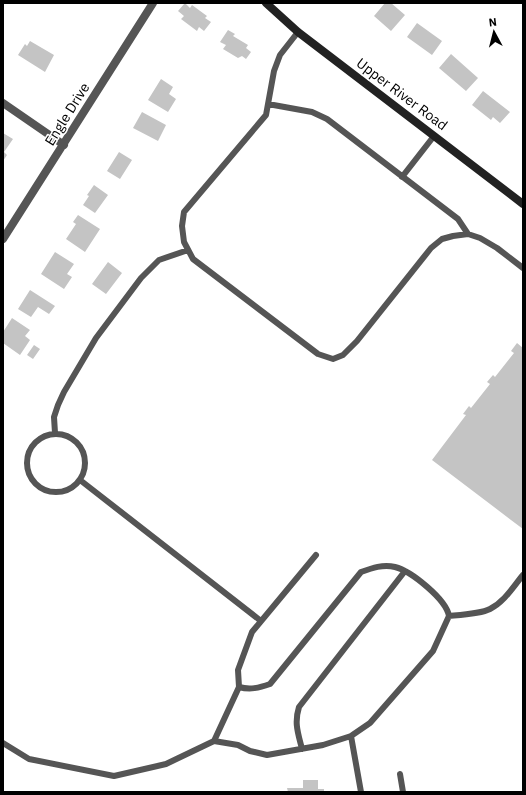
<svg xmlns="http://www.w3.org/2000/svg" width="526" height="795" font-family="'IBM Plex Sans',sans-serif">
	<rect width="100%" height="100%" fill="#fff"/>
	<path fill="#c4c4c4" d="M185 3 190 8 192 5 207 16 205 18 211 22 204 31 199 27 197 31 181 19 184 16 178 11Z
		M385 3H391L405 15 391 31 374 16Z
		M417 23 442 41 432 55 407 37Z
		M228 30 235 34 233 36 248 45 246 48 251 52 246 59 242 56 238 58 223 49 226 45 220 42Z
		M30 41 54 55 45 72 18 55 25 44 27 46Z
		M451 54 478 78 466 91 439 68Z
		M161 79 173 87 169 94 176 99 168 112 148 100Z
		M483 91 510 112 500 123 493 117 491 120 472 105Z
		M142 112 166 125 158 141 133 128Z
		M3 133 13 139 4 152 7 155 3 161Z
		M119 152 132 160 120 179 107 171Z
		M94 185 108 195 95 213 83 205 89 196 87 195Z
		M78 215 100 229 85 252 66 239 76 224 73 222Z
		M55 252 74 264 67 274 72 277 64 289 41 274Z
		M108 262 122 273 106 294 92 284Z
		M30 290 55 306 49 314 38 307 31 317 18 309Z
		M12 318 30 330 25 336 30 340 20 355 3 343V332Z
		M517 343 523 348V529L432 460 466 415 463 414 469 406 471 408 490 384 487 382 493 375 495 377 514 353 511 351Z
		M34 345 40 349 33 359 27 355Z
		M303 780H318V789H324V792H288L287 788H303Z"/>
	<g fill="none" stroke-linecap="round" stroke-linejoin="round">
		<path stroke="#555" stroke-width="6" d="M298 32 280 55 274 71 266 115 184 212 182 226 184 242 193 259 318 354 333 359 343 355 357 341 431 248 442 239 453 236 468 234 480 238 497 248 523 268
			M268 104 312 112 327 119 458 219 468 234
			M402 177 434 136
			M55 433 54 417 58 405 64 392 96 338 141 278 159 260 188 250
			M27 463a29 29 0 1 1 58 0a29 29 0 1 1-58 0Z
			M80 480 261 621
			M239 687C250 690 259 688 270 684L361 572C372 568 383 564 395 567 411 571 446 599 449 616
			M351 736 361 792
			M214 741 239 687 238 670 252 632 316 555
			M3 743 29 759 114 776 166 764 214 741 238 745 250 751 267 755 323 745 351 736 370 723 433 651 449 616C460 615 480 614 490 609 504 602 513 587 523 575
			M302 749C298 733 294 723 299 707L405 571
			M400 774 403 792"/>
		<path stroke="#555" stroke-width="8" d="M3 103 64 145
			M3 239 153 3"/>
		<path stroke="#222" stroke-width="8" d="M266 3 298 32 523 204"/>
	</g>
	<g text-anchor="middle" dominant-baseline="central" stroke-width="3" stroke-linejoin="round" paint-order="stroke">
		<g font-size="14" fill="#000" stroke="#fff">
			<text transform="translate(402 94) rotate(37)">Upper River Road</text>
			<text transform="translate(67 114) rotate(-58)">Engle Drive</text>
		</g>
	</g>
	<rect width="526" height="795" fill="none" stroke="#000000" stroke-width="8"/>
	<g transform="translate(494 32) rotate(353)" stroke="#ffffff" stroke-width="3" paint-order="stroke">
	<path d="M0-3L7 15L0 10L-7 15Z" fill="#000000"/>
	<text y="-6" font-size="11" font-weight="bold" text-anchor="middle" fill="#000000">N</text>
	</g>
</svg>
